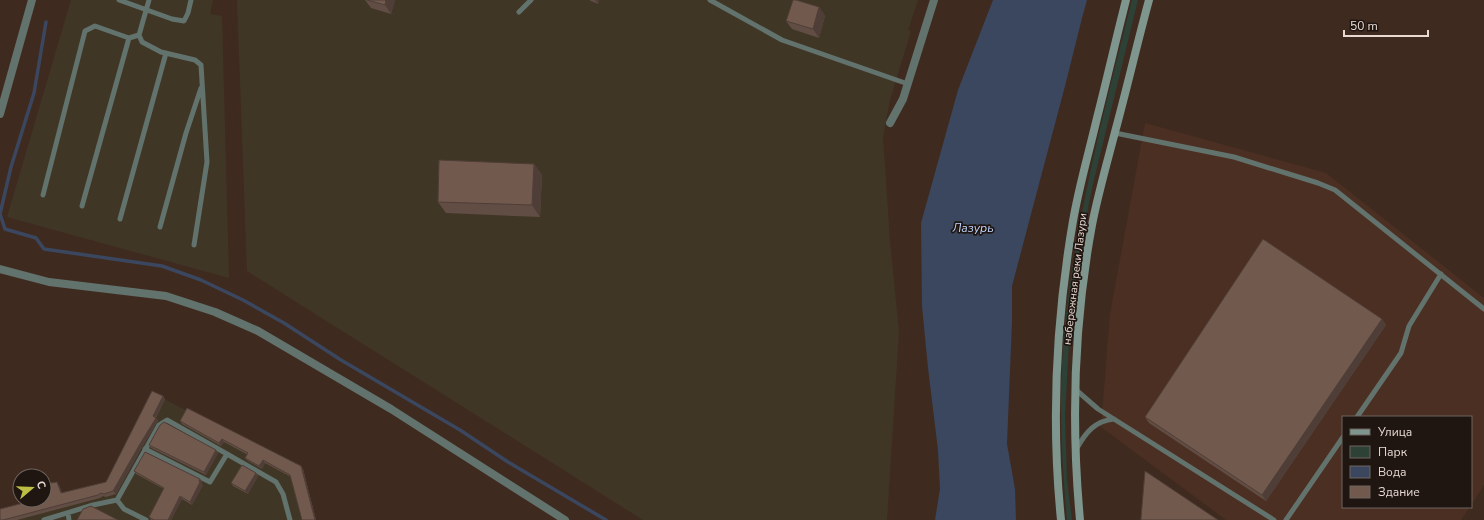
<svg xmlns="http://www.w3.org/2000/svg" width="1484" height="520" font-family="'Nunito Sans',sans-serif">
	<rect width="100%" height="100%" fill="#3f2a20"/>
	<path fill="#4b2f22" d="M1145 123 1326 173 1484 298V485L1471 505V417H1343V507H1470L1461 520H1226L1101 427 1110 314Z"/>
	<path fill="#403626" d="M71 0H213L210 14 222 16 229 278 7 217Z
		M237 0H918L908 30 911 31 890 100 883 137 890 242 899 331 887 520H643L247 271Z
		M154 394 303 469 316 520H0L50 500 47 487 59 485 63 496 108 485Z"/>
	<path fill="#2d4136" d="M1132 0H1138L1093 184 1078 257 1069 343 1065 415 1067 480 1072 520H1067C1061 456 1058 390 1065 326 1076 216 1105 107 1132 0Z"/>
	<path fill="#3a475f" d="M993 0H1087L1082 18 1065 86 1012 286V322L1007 444 1015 489 1016 520H935L940 489 938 450 928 368 922 306 921 223 958 90Z"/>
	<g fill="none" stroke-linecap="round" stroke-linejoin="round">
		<path stroke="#3a475f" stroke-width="3.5" d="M46 22 34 93 11 167 0 214 5 229 36 238 44 249 162 266 201 280 243 300 284 323 341 360 460 430 508 462 606 520"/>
		<path stroke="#62726c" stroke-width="5" d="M119 0 172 19 184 21 188 13 191 0
			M149 0 139 35 142 42 161 52 195 60 201 65 207 162 194 245
			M710 0 782 40 908 84
			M519 12 531 0
			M1115 133 1234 157 1318 183 1335 190 1484 309
			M43 195 85 31 95 26 129 38
			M82 206 129 38 139 35
			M120 219 166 53
			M160 227 186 133 201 88
			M1075 389 1098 409 1274 520
			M1357 417 1401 353 1409 326 1441 274
			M1077 448C1086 432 1095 421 1114 419
			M227 454 276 482 283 494 290 520
			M117 500 159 425 167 420 227 454 210 482 145 449
			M68 513 69 520
			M44 520 93 505 117 500 124 509 146 520
			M1286 520 1343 437"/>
		<path stroke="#62726c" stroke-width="8" d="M0 114 32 0
			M890 123 903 99 934 0
			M0 269 49 282 166 296 215 312 258 331 391 409 565 520"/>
		<path stroke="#7e968e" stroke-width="8" d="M1061 520C1051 420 1056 320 1073 221 1079 186 1089 152 1097 118 1107 79 1116 39 1126 0
			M1080 520C1071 422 1074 322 1092 225 1098 194 1107 163 1115 132 1127 88 1137 44 1149 0"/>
	</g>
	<path fill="#614d43" d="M365 0H395L391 14 371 8Z
		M589 0H599L598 4Z
		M819 7 825 16 819 38 792 29 786 21Z
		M534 164 542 175 540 217 446 213 438 202Z
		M1382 319 1386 325 1266 501 1149 423 1145 417Z
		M163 396 165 399 156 418 158 421 142 447 116 494 106 497 103 496 100 498 17 520H0L48 497 59 485 62 493 106 482Z
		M180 421 301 466 303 469 316 520H302L291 477 265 463 262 469 248 461 245 458 248 455 224 442 221 446 182 424Z
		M149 445 218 453 206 475 151 448Z
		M134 471 200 479 202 482 201 484 203 485 192 505 182 499 171 520H151L149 517 164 489 136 474Z
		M256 473 258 476 248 494 233 486 231 483Z"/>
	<path fill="#4f3e37" d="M386 0H395L391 14 385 5Z
		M595 0H599L598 4Z
		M819 7 825 16 819 38 813 29Z
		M534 164 542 175 540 217 532 205Z
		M1382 319 1386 325 1266 501 1262 495Z
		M163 396 165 399 155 419 156 418 158 421 142 447 116 494 113 491Z
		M222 439 224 442 221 446 219 443Z
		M216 450 218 453 206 475 204 472Z
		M263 460 265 463 262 469 259 466Z
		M301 466 303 469 316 520H315Z
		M256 473 258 476 248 494 245 491Z
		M200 479 202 482 201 484 203 485 192 505 190 502Z
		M57 482 59 485 63 496 61 493Z
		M180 496 182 499 171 520H168Z"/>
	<path fill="#71594e" stroke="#4f3e37" d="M367 0H386L385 5Z
		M793 0H796L819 7 813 29 786 21Z
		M439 160 534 164 532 205 438 202Z
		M1263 239 1382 319 1262 495 1145 417Z
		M152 391 163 396 153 416 156 418 140 444 113 491 104 494 101 493 98 495 3 520H0V509L35 500H44V498L48 497 45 484 57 482 61 493 106 482Z
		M187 408 301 466 315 520H302L290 475 263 460 259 466 245 458 248 453 222 439 219 443 180 421Z
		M164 422 216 450 204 472 149 445 160 425Z
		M145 452 200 479 199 481 200 482 190 502 180 496 168 520H154L149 517 164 488 134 471Z
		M242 465 256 473 245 491 231 483Z
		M1145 471 1218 520H1141V518Z
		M91 506 118 520H77L83 509Z"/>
	<g text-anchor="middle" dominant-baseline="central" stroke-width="3.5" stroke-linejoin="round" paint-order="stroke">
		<g font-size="11" fill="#e8dad3" stroke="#1f1511">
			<text transform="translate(1075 279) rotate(-83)">набережная реки Лазури</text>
		</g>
		<g font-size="12" font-style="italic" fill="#c0d6fe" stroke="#1f1511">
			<text x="973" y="228">Лазурь</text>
		</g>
	</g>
	<rect x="1342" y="416" width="130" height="92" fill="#1f1511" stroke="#6f645f"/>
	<rect x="1350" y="429" width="20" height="6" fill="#7e968e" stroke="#6f645f"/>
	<text x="1378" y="436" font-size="12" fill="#e8dad3">Улица</text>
	<rect x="1350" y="446" width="20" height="12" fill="#2d4136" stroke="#6f645f"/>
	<text x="1378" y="456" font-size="12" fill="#e8dad3">Парк</text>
	<rect x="1350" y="466" width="20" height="12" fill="#3a475f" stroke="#6f645f"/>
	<text x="1378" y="476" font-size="12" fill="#e8dad3">Вода</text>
	<rect x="1350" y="486" width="20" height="12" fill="#71594e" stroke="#6f645f"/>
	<text x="1378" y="496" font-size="12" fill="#e8dad3">Здание</text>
	<g transform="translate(32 488) rotate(71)"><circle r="19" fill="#1f1511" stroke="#6f645f"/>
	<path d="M0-3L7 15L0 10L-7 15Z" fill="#bcbf43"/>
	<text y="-6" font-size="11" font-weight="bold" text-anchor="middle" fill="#e8dad3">С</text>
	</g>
	<path d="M1344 30v6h84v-6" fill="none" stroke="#e8dad3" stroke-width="2"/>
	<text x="1350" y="30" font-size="12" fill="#e8dad3" stroke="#1f1511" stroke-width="3" paint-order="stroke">50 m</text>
</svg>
